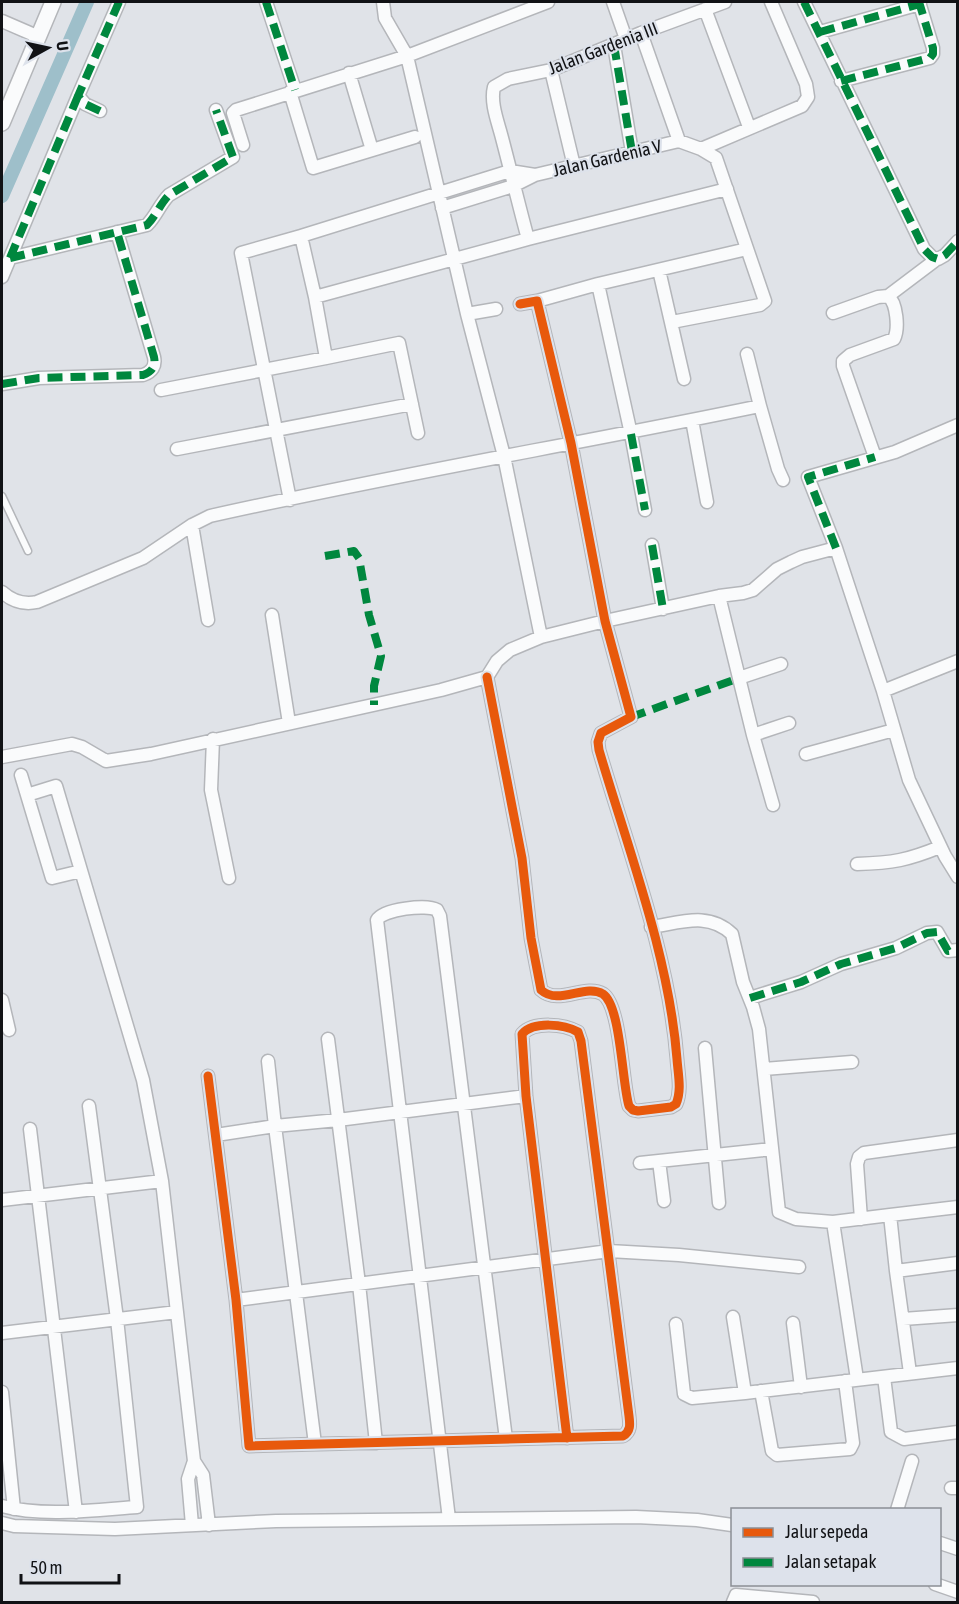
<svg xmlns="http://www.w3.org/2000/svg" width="959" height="1604" font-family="'Asap Condensed',sans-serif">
	<rect width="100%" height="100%" fill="#e0e3e8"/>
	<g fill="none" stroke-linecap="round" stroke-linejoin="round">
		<path stroke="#9ebfca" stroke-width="14" d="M2 196 87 2"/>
		<defs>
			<path id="service" d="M2 496 28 551"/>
			<path id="minor" d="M266 2 295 90
				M613 2 626 39
				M804 2 924 249 932 257 938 259 945 255 958 241
				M705 9 749 127
				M2 21 39 37
				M820 32 920 4
				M641 33 679 141 701 149 802 106 808 97 806 84 771 2
				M614 45 632 152
				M551 70 574 166
				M349 73 372 150
				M841 81 930 58 933 54V48L919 2
				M290 92 313 168 415 137
				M100 111 85 104 78 96 119 2
				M243 145 233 113 236 110 407 56 385 18 383 2
				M442 208 513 186 535 175 679 141
				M301 236 510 171 535 175
				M528 239 727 189
				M10 258 147 225C156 216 160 204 169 195L233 157 216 110
				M659 270 684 379
				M2 277 78 96
				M598 284 747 249
				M888 296 937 259
				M537 301 598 284 631 434 645 510
				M833 313 878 297 888 296C897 303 899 329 894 339L850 355 843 361V366L875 457
				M467 314 496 309
				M672 322 760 305 765 301 716 158 701 149
				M747 354 760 406
				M326 358 399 343 418 433
				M2 384 39 378 143 375C152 372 156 366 154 357L117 232
				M161 390 326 358 315 297
				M692 420 707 502
				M958 425 895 452 808 477 836 548 883 691 909 780 945 856 958 877
				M177 449 412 404
				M290 500 241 253 301 236 315 297 528 239C519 206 511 172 502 138 498 122 490 103 494 87L508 79 551 70 641 33 725 2
				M192 525 208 620
				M652 545 663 609
				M2 592C12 601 23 605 37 602L143 558 192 525 210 516C392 475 577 444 760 406L778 469 783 480
				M719 596 753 735 773 805
				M272 615 289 723
				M541 637 504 456 467 314 407 56 548 2
				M487 677 522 858 531 938 541 990C559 1006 585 983 603 994 621 1006 622 1084 629 1106L633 1110 638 1111 671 1107 676 1104C682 1090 678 1074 677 1059 669 956 628 849 599 750L598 742 601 733 631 717 605 621 571 443 537 301 520 304
				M739 678 781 664
				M883 691 958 661
				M753 735 789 723
				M213 739 211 790 229 878
				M806 754 894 730
				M2 757 72 744 82 747 106 761 151 754 441 690 487 677 497 661 510 650 541 637 605 621 719 596 743 593 753 590 777 569 791 562 802 557 836 548
				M21 775 52 878 81 871
				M27 795 56 786 143 1080 162 1181 194 1461 203 1475 209 1525
				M857 864C893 863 908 860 940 847
				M651 927C680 923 708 911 732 934L743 982 753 1007 759 1029 779 1212 796 1219 833 1222 857 1379
				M750 998 801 982 841 964 896 948 927 933 937 932 948 951 958 950
				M2 1000 9 1030
				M328 1039 359 1284 376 1443
				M705 1048 719 1203
				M268 1061 275 1126 315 1444
				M764 1069 852 1062
				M208 1076 236 1300 249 1446 623 1436C631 1431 630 1424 629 1416L581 1041 578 1032C564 1024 534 1021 522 1034L526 1096 567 1438
				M30 1129 76 1512
				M216 1135 275 1126 338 1120 526 1096
				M659 1161 664 1201
				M640 1163 772 1149
				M2 1200 162 1181
				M890 1215 958 1207
				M861 1219 857 1164 859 1157 864 1153 958 1140
				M833 1222 890 1215 896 1271 958 1263
				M896 1271 910 1373
				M236 1300 609 1251 679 1255 799 1267
				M733 1317 745 1393
				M903 1319 958 1315
				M793 1323 801 1387
				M676 1324 684 1394 692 1398 745 1393 958 1368
				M2 1333 177 1312
				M884 1377 891 1432 904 1439 958 1432
				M761 1391 772 1451 777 1455 850 1449 853 1443 845 1381
				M2 1392 14 1509
				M951 1488H958
				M2 1506C42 1517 96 1510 137 1507L117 1319 89 1106
				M897 1510 912 1461
				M449 1519 377 920C383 909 427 904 437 910L440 916 506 1439
				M2 1523 14 1526 115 1529 276 1521 636 1517 697 1520 732 1525
				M192 1525 188 1479 194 1461
				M940 1543 958 1549
				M935 1584 958 1592
				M733 1602 736 1595 813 1602"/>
			<path id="tertiary" d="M2 123 53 2"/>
		</defs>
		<use href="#service" stroke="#b4b6ba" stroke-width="9"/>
		<use href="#minor" stroke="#b4b6ba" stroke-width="15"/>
		<use href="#tertiary" stroke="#b4b6ba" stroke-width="18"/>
		<use href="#service" stroke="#fafbfc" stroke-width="6"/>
		<use href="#minor" stroke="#fafbfc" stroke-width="12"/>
		<use href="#tertiary" stroke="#fafbfc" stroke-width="15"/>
		<path stroke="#00873e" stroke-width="8" stroke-dasharray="15 8" stroke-linecap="butt" d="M266 2 295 90
			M804 2 924 249 932 257 938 259 945 255 958 241
			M820 32 920 4
			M614 45 632 152
			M841 81 930 58 933 54V48L919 2
			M100 111 85 104 78 96 119 2
			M10 258 147 225C156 216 160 204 169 195L233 157 216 110
			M10 258 78 96
			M2 384 39 378 143 375C152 372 156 366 154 357L117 232
			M631 434 645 510
			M652 545 663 609
			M836 548 808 477 875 457
			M325 556 354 551 359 558 369 615 381 656 374 686V705
			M631 717 739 678
			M750 998 801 982 841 964 896 948 927 933 937 932 948 951 958 950"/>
		<defs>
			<path id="cycleway" d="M487 677 522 858 531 938 541 990C559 1006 585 983 603 994 621 1006 622 1084 629 1106L633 1110 638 1111 671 1107 676 1104C682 1090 678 1074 677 1059 669 956 628 849 599 750L598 742 601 733 631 717 605 621 571 443 537 301 520 304
				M208 1076 236 1300 249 1446 623 1436C631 1431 630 1424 629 1416L581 1041 578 1032C564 1024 534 1021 522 1034L526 1096 567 1438"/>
		</defs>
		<use href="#cycleway" stroke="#dde2eb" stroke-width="13"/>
		<use href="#cycleway" stroke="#e8590c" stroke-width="9"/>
	</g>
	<g text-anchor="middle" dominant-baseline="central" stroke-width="4.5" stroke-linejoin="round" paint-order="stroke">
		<g font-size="18" fill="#111215" stroke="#dde2eb">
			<text transform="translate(603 48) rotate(-21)">Jalan Gardenia III</text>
			<text transform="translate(607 158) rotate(-13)">Jalan Gardenia V</text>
		</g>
	</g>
	<rect width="959" height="1604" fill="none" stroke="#111215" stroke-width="6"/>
	<rect x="731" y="1508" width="210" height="78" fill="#dde2eb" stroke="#8b8f95" stroke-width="1.5"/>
	<rect x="743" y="1528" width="30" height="9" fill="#e8590c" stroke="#8b8f95" stroke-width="1.5"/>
	<text x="785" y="1538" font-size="18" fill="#111215">Jalur sepeda</text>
	<rect x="743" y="1558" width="30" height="9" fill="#00873e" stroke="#8b8f95" stroke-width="1.5"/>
	<text x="785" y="1568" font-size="18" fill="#111215">Jalan setapak</text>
	<g transform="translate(48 48) rotate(82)" stroke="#dde2eb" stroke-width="4.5" paint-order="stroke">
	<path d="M0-4.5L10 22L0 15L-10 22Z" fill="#111215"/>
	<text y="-9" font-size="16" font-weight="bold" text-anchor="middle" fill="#111215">U</text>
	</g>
	<path d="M21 1574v9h98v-9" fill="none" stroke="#111215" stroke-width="3"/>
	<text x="30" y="1574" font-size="18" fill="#111215" stroke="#dde2eb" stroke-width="4.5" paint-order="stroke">50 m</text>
</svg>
